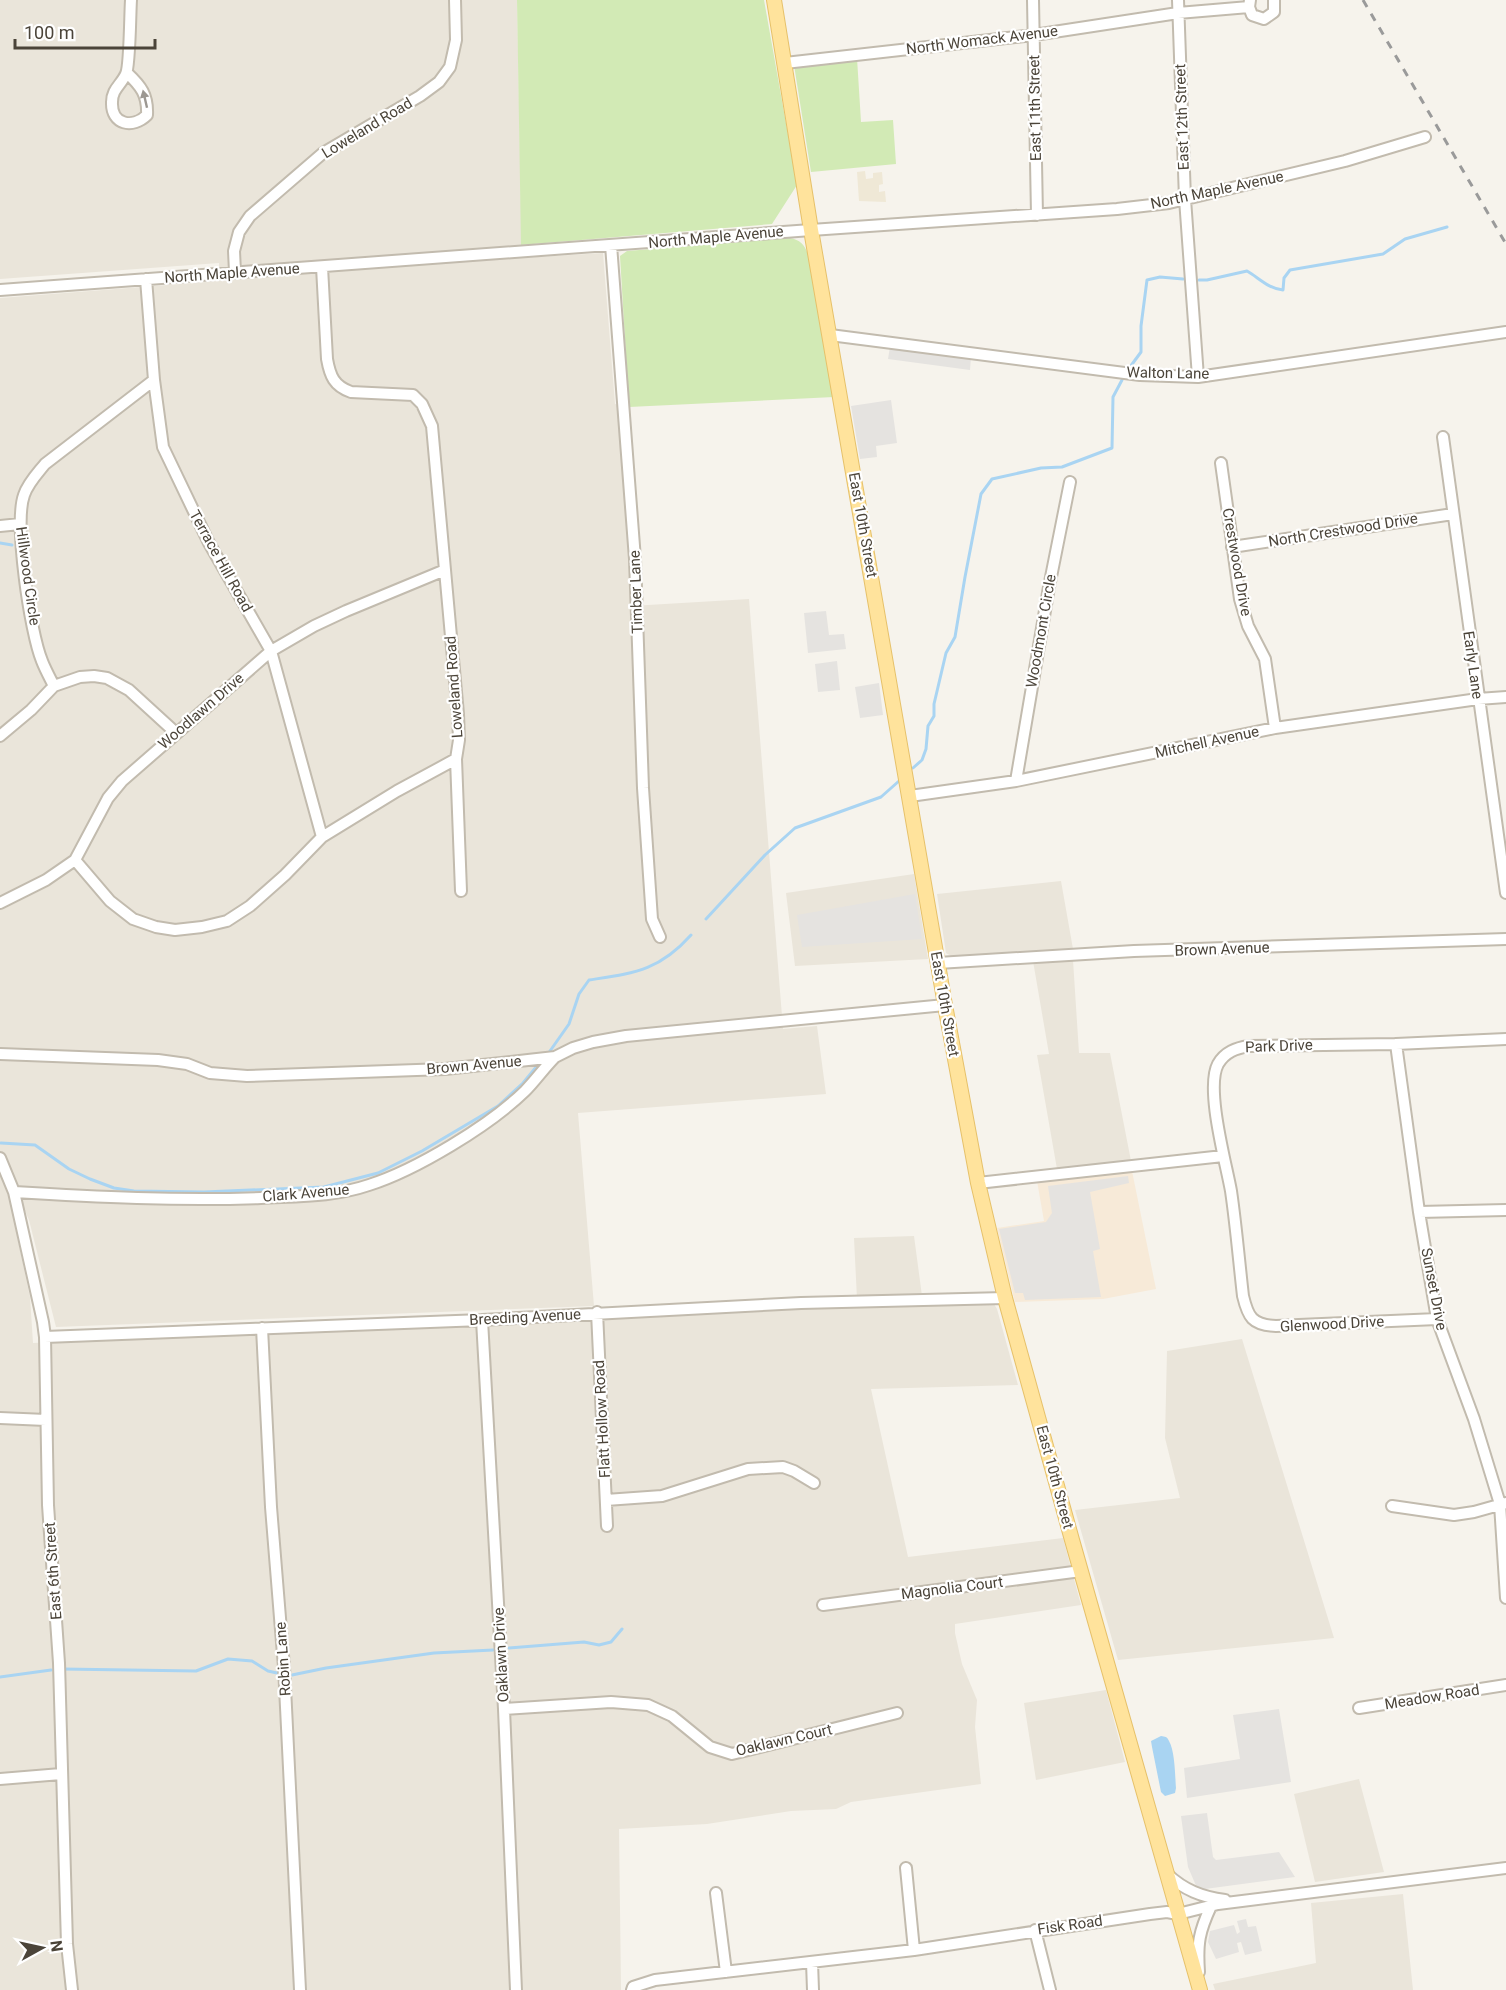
<svg xmlns="http://www.w3.org/2000/svg" width="1506" height="1990" font-family="Roboto,sans-serif">
	<rect width="100%" height="100%" fill="#f6f3ec"/>
	<path fill="#eae5da" d="M0 0H517L522 258 603 253 615 404 629 407 631 606 749 599 783 1029 817 1026 826 1094 578 1113 594 1306 56 1327 29 1220 0 1154V298L219 281V263L0 279Z
		M914 874 928 959 795 966 786 893Z
		M1061 881 1073 949 959 957H953L946 953 937 894Z
		M1073 960 1079 1053H1110L1131 1161 1057 1169 1037 1055 1049 1054 1033 961Z
		M0 1175 8 1193 30 1297 33 1343 582 1321 849 1307 994 1304 997 1309 1018 1385 871 1389 908 1557 1063 1538 1081 1605 955 1624V1633L962 1664 977 1700 975 1727 981 1784 851 1802 836 1809 791 1811 707 1824 619 1829 621 1990H0Z
		M914 1236 922 1296 857 1299 854 1238Z
		M1242 1339 1334 1638 1118 1660 1075 1510 1180 1498 1165 1438 1167 1351Z
		M1106 1690 1125 1762 1036 1780 1024 1703Z
		M1359 1779 1384 1872 1315 1882 1294 1794Z
		M1403 1894 1413 1990H1215L1213 1984 1316 1963 1311 1903Z"/>
	<path fill="#f7ead8" d="M1132 1171 1156 1289 1103 1299 1015 1302 997 1228 1044 1221 1037 1181Z"/>
	<path fill="#efe8d6" d="M865 171 866 179 873 178V173L882 172 883 184 879 185V192L885 191 886 202 859 201 857 172Z"/>
	<path fill="#d2eab5" d="M517 0H764L797 185 772 224 521 245Z
		M857 58 861 122 893 120 896 164 811 172 794 65Z
		M790 238C800 240 804 244 808 254L834 397 629 407 620 256 627 251Z"/>
	<path fill="#e5e3e0" d="M890 347 971 357 970 370 888 359Z
		M891 400 897 443 876 446 877 457 860 459 851 406Z
		M826 611 829 635 844 634 846 649 808 653 804 613Z
		M837 661 840 690 818 692 815 664Z
		M879 683 883 715 860 718 855 687Z
		M915 894 922 939 802 947 797 915Z
		M1128 1176 1129 1183 1090 1192 1100 1249 1093 1251 1101 1297 1025 1300 1023 1293H1015L999 1229 1046 1222 1052 1213 1048 1186Z
		M1279 1709 1291 1782 1187 1798 1184 1768 1240 1759 1233 1715Z
		M1207 1813 1213 1857 1216 1860 1279 1852 1295 1877 1205 1889 1197 1888 1188 1867 1181 1816Z
		M1246 1919 1248 1927 1256 1926 1262 1951 1245 1955 1241 1942 1237 1943 1239 1952 1216 1959 1208 1942 1210 1931 1234 1925 1237 1934 1240 1932 1237 1921Z"/>
	<path fill="#a9d4f2" d="M1161 1736C1165 1737 1167 1736 1169 1741 1175 1751 1175 1776 1176 1788L1175 1793 1165 1796 1161 1792 1152 1747 1151 1741Z"/>
	<g fill="none" stroke-linecap="round" stroke-linejoin="round">
		<path stroke="#a9d4f2" stroke-width="3" d="M1199 280H1207L1247 271C1259 278 1269 289 1283 290L1284 278 1290 270 1383 254 1405 239 1447 227
			M1130 367 1141 352V326L1147 280 1160 277 1183 279
			M0 543 12 545
			M913 768 922 760 926 749 928 726 934 716V704L946 653 955 637 965 577 981 494 992 479 1041 468 1062 467 1112 448 1113 397 1122 380
			M706 919 765 855 795 828 881 797 899 781
			M550 1051 569 1024 579 994 589 980C634 973 659 971 691 935
			M1 1143 35 1145 69 1169 90 1179 114 1188 134 1191 204 1192 324 1187 378 1173 422 1151 498 1106 523 1083 537 1066
			M509 1648 584 1642 599 1645 611 1642 622 1629
			M62 1669 196 1671 228 1659 252 1661 268 1671 277 1673
			M292 1675 326 1668 434 1653 493 1650
			M0 1677 51 1670"/>
		<defs>
			<path id="minor" d="M1033 0 1037 215
				M1178 0 1185 199 1198 377
				M1250 0 1249 7 1252 15 1264 19 1274 12V0
				M785 63 1034 35 1178 13 1249 7
				M127 73C141 86 148 95 147 115 133 129 111 125 112 102 112 89 121 85 126 74 130 65 130 14 131 0
				M611 245 635 559 643 788 652 919 660 937
				M322 267 327 359C330 376 334 386 351 392L413 395 422 404 432 426 458 714 459 740 456 759 461 891
				M235 272 234 251 239 232 250 216 323 153 420 96 439 82 450 67 456 40 455 0
				M146 279 154 380 163 447 209 543 271 651 322 837
				M0 290 811 230 1117 209 1169 203 1345 161 1425 137
				M830 335 1140 375 1198 377 1506 332
				M1443 437 1506 893
				M1221 463 1240 599 1248 626 1265 659 1275 728
				M0 526 20 524
				M1232 547 1453 514
				M54 686C50 678 45 669 42 661 30 632 14 523 24 495 28 483 37 474 45 464L154 380
				M0 736 31 710 54 686 80 677 94 676 107 678 129 690 176 733
				M1016 781 1049 587 1070 482
				M910 796 1016 781 1275 728 1478 699 1506 697
				M75 860 110 901 133 919 156 927 175 930 202 927 227 921 250 906 285 875 322 837 397 791 456 759
				M0 903 46 880 75 860 108 798 122 781 271 651 314 626 346 611 445 570
				M938 963 1134 951 1506 939
				M1396 1044 1419 1212 1437 1319 1474 1419 1500 1504 1506 1598
				M0 1054 158 1060 187 1064 210 1073 247 1076 445 1069 528 1060 555 1057 573 1048 593 1042 626 1036 945 1005
				M0 1158 14 1192 43 1322 45 1337 48 1505 59 1663 67 1944 72 1990
				M978 1183 1223 1156
				M14 1192C96 1197 178 1201 261 1198 297 1196 334 1197 369 1185 416 1170 489 1126 525 1091 535 1081 544 1068 555 1057
				M1419 1212 1506 1210
				M597 1312 607 1526
				M1437 1319 1276 1326C1252 1325 1248 1317 1243 1296 1239 1261 1236 1225 1231 1191 1226 1163 1205 1088 1218 1064 1225 1052 1236 1048 1249 1046L1396 1044 1506 1039
				M482 1320 504 1709 516 1990
				M262 1328 271 1507 284 1667 300 1990
				M45 1337 482 1320 801 1303 1005 1298
				M0 1418 46 1420
				M606 1500 662 1496 748 1469 783 1467 794 1471 814 1483
				M1392 1506 1454 1515 1474 1512 1506 1503
				M823 1605 1081 1571
				M1359 1708 1506 1685
				M504 1709 611 1702 648 1705 672 1716 710 1747 732 1754 897 1713
				M0 1779 61 1774
				M906 1868 914 1950
				M1167 1874C1184 1890 1202 1897 1225 1900
				M716 1893 726 1972
				M1035 1930 1050 1990
				M812 1962 813 1990
				M1199 1972C1197 1943 1199 1932 1211 1906
				M632 1990 633 1987 655 1980 914 1950 1150 1914 1167 1912 1178 1914 1218 1904 1506 1868"/>
			<path id="major" d="M774 0 811 230 945 1005 978 1183 1005 1298 1072 1540 1200 1990"/>
		</defs>
		<use href="#minor" stroke="#c2bbae" stroke-width="14"/>
		<use href="#major" stroke="#e6c16a" stroke-width="16"/>
		<use href="#minor" stroke="#fff" stroke-width="10"/>
		<use href="#major" stroke="#ffe39c" stroke-width="14"/>
		<path stroke="#9a9a9a" stroke-width="3" stroke-dasharray="8 8" stroke-linecap="butt" d="M1363 0 1506 244"/>
	</g>
	<defs><path id="oneway-solid" d="M-6-.8H1V-3.2L6.5 0L1 3.2V.8H-6Z" transform="scale(1.5)"/></defs>
	<use fill="#9c9892" href="#oneway-solid" transform="translate(145 99) rotate(-103)"/>
	<g text-anchor="middle" dominant-baseline="central" stroke-width="4.5" stroke-linejoin="round" paint-order="stroke">
		<g font-size="15" fill="#4b4439" stroke="#fff">
			<text transform="translate(982 40) rotate(-7)">North Womack Avenue</text>
			<text transform="translate(1035 108) rotate(-91)">East 11th Street</text>
			<text transform="translate(1182 117) rotate(-92)">East 12th Street</text>
			<text transform="translate(367 128) rotate(-31)">Loweland Road</text>
			<text transform="translate(1217 190) rotate(-12)">North Maple Avenue</text>
			<text transform="translate(716 237) rotate(-5)">North Maple Avenue</text>
			<text transform="translate(232 273) rotate(-4)">North Maple Avenue</text>
			<text transform="translate(1168 373) rotate(1)">Walton Lane</text>
			<text transform="translate(863 525) rotate(80)">East 10th Street</text>
			<text transform="translate(1343 530) rotate(-9)">North Crestwood Drive</text>
			<text transform="translate(221 561) rotate(61)">Terrace Hill Road</text>
			<text transform="translate(1237 562) rotate(80)">Crestwood Drive</text>
			<text transform="translate(28 576) rotate(82)">Hillwood Circle</text>
			<text transform="translate(636 592) rotate(-92)">Timber Lane</text>
			<text transform="translate(1041 631) rotate(-80)">Woodmont Circle</text>
			<text transform="translate(1473 665) rotate(82)">Early Lane</text>
			<text transform="translate(454 687) rotate(-94)">Loweland Road</text>
			<text transform="translate(201 711) rotate(-41)">Woodlawn Drive</text>
			<text transform="translate(1207 742) rotate(-12)">Mitchell Avenue</text>
			<text transform="translate(1222 949) rotate(-2)">Brown Avenue</text>
			<text transform="translate(945 1004) rotate(80)">East 10th Street</text>
			<text transform="translate(1279 1046) rotate(-2)">Park Drive</text>
			<text transform="translate(474 1065) rotate(-5)">Brown Avenue</text>
			<text transform="translate(306 1193) rotate(-5)">Clark Avenue</text>
			<text transform="translate(1434 1289) rotate(79)">Sunset Drive</text>
			<text transform="translate(525 1317) rotate(-3)">Breeding Avenue</text>
			<text transform="translate(1332 1324) rotate(-3)">Glenwood Drive</text>
			<text transform="translate(602 1419) rotate(-93)">Flatt Hollow Road</text>
			<text transform="translate(1055 1477) rotate(75)">East 10th Street</text>
			<text transform="translate(53 1571) rotate(-94)">East 6th Street</text>
			<text transform="translate(952 1588) rotate(-7)">Magnolia Court</text>
			<text transform="translate(501 1655) rotate(-93)">Oaklawn Drive</text>
			<text transform="translate(283 1659) rotate(-94)">Robin Lane</text>
			<text transform="translate(1432 1697) rotate(-9)">Meadow Road</text>
			<text transform="translate(784 1740) rotate(-13)">Oaklawn Court</text>
			<text transform="translate(1070 1925) rotate(-8)">Fisk Road</text>
		</g>
	</g>
	<g transform="translate(42 1948) rotate(82)" stroke="#ffffff" stroke-width="4.5" paint-order="stroke">
	<path d="M0-4.5L10 22L0 15L-10 22Z" fill="#4b4439"/>
	<text y="-9" font-size="16" font-weight="bold" text-anchor="middle" fill="#4b4439">N</text>
	</g>
	<path d="M15 39v9h140v-9" fill="none" stroke="#4b4439" stroke-width="3"/>
	<text x="24" y="39" font-size="18" fill="#4b4439" stroke="#ffffff" stroke-width="4.5" paint-order="stroke">100 m</text>
</svg>
